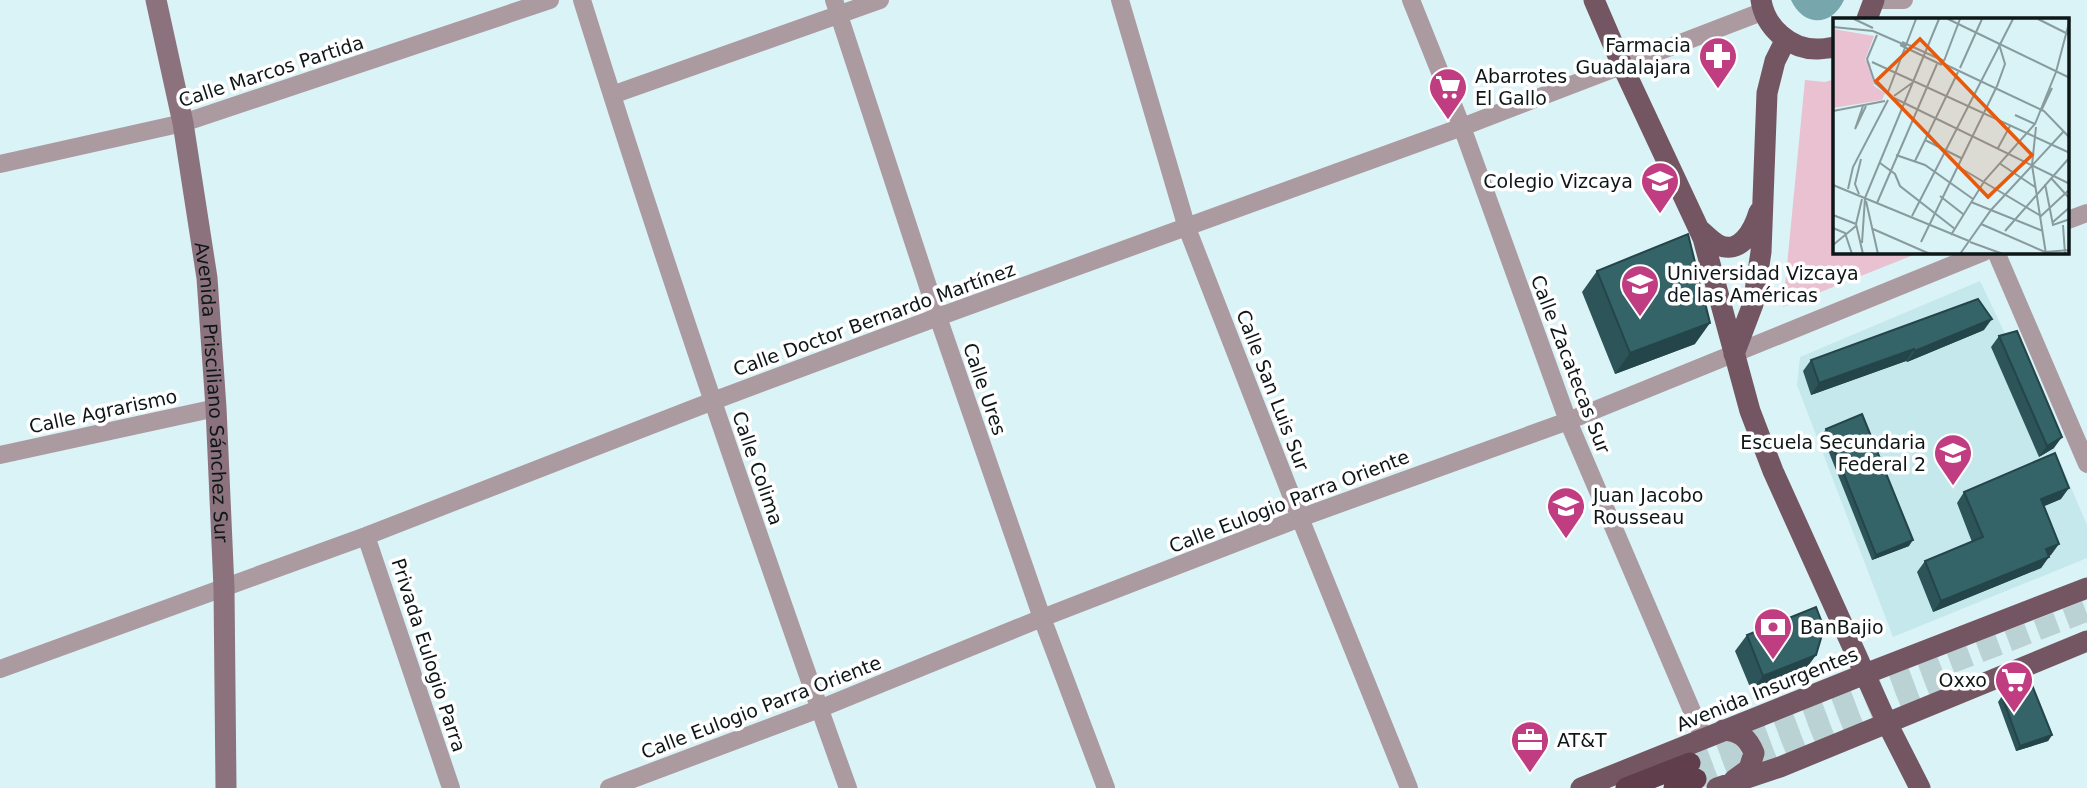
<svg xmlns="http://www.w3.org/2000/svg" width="2087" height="788" font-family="'DejaVu Sans',sans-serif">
	<rect width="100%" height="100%" fill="#daf3f6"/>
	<path fill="#c5e8ec" d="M1980 281 2009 342 2087 525V558L1893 637 1797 385 1800 357Z"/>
	<path fill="#e9c1d1" d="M1835 79V252H1921L1783 307 1805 80 1825 82Z"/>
	<path fill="#77a7ad" d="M1791 0H1844C1832 27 1803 27 1791 0Z"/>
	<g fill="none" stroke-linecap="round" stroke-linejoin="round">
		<path stroke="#bbd2d5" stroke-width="21" stroke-dasharray="21 10" stroke-linecap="butt" d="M1690 763 2087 611
			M1696 779 1938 683"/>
		<path stroke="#ac9aa1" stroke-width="18" d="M582 0C634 167 689 333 746 498 780 595 813 692 848 788
			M834 0 938 317 1042 618 1106 788
			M1120 0 1187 228 1300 518 1409 788
			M1411 0 1462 127 1568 421 1704 739
			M1883 0H1904
			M612 95 880 0
			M0 164 183 123 550 0
			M2068 220 2087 213
			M1996 252 2087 464
			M0 455 216 408
			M366 536 451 788
			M0 669 366 536 713 401 938 317 1462 127 1764 11
			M609 788 819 709 1042 618 1300 518 1568 421 1984 252"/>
		<path stroke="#8c727c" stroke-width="21" id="s1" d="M156 0 183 123 207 278 216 408 224 588 226 788"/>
		<path stroke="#745662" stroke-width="21" d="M1594 0 1622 65 1703 238 1750 411 1773 471 1887 723 1920 788
			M1761 0C1765 27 1790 50 1818 49 1823 49 1829 48 1835 47
			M1867 19 1874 0
			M1699 229C1705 234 1710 240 1717 244 1740 257 1754 229 1759 212
			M1734 354 1753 304 1761 252 1767 93 1775 61 1786 39
			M1723 730C1740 731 1748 738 1754 753L1749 769 1734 780
			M1581 788 1865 674 2087 588
			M1717 788 1780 767 2087 641"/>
		<path stroke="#603e4c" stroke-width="21" d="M1626 788 1690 763
			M1674 788 1696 779"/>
	</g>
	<path fill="#2d5559" d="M1597 271 1695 344 1615 374 1582 292Z
		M1984 330 1907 362 1906 361 1811 395 1803 371 1811 360Z
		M1999 336 2054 448 2039 457 1991 347Z
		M1826 429 1909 546 1872 560 1822 435Z
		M1964 492 2061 499 2044 506 2051 555 2049 556 2041 568 1933 612 1917 572 1925 561 1972 542 1957 503Z
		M1747 635 1816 655 1804 671 1752 692 1735 651Z
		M2002 696 2052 735 2048 741 2016 751 1998 702Z"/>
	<path fill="#244549" d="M1992 319 1984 330 1907 362 1915 351Z
		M1710 323 1695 344 1615 374 1630 353Z
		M1914 349 1906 361 1811 395 1819 383Z
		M2062 437 2054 448 2039 457 2047 446Z
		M2069 488 2061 499 2033 511 2041 499Z
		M1913 540 1909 546 1872 560 1876 555Z
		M2059 544 2051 555 2038 560 2046 549Z
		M2049 557 2041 568 1933 612 1941 601Z
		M1816 655 1804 671 1752 692 1763 676Z
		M2052 735 2048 741 2016 751 2020 746Z"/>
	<path fill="#346368" stroke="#244549" stroke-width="2" d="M1688 234 1710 323 1630 353 1597 271Z
		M1978 299 1992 319 1915 351 1914 349 1819 383 1811 360Z
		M2017 331 2062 437 2047 446 1999 336Z
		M1862 414 1913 540 1876 555 1826 429Z
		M2055 453 2069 488 2041 499 2059 544 2046 549 2049 557 1941 601 1925 561 1983 537 1964 492Z
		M1816 607 1824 628 1816 655 1763 676 1747 635Z
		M2032 685 2052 735 2020 746 2002 696Z"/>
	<defs>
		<symbol id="pharmacy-pin" viewBox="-11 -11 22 30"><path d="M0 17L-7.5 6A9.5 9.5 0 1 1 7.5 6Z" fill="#c13d82" stroke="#fff"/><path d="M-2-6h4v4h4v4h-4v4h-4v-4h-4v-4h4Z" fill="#fff"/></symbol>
		<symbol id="supermarket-pin" viewBox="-11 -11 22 30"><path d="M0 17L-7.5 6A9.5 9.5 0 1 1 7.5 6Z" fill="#c13d82" stroke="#fff"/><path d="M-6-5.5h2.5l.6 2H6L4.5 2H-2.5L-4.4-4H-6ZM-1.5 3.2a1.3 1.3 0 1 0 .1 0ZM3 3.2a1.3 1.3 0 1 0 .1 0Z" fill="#fff"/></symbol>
		<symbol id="school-pin" viewBox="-11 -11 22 30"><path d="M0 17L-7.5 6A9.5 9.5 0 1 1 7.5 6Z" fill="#c13d82" stroke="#fff"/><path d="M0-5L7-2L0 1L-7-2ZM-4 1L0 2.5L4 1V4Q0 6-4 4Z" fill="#fff"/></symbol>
		<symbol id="university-pin" viewBox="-11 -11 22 30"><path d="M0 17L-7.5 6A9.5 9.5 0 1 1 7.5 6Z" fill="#c13d82" stroke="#fff"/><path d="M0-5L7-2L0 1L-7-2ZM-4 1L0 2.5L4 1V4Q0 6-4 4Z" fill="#fff"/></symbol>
		<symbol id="bank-pin" viewBox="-11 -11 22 30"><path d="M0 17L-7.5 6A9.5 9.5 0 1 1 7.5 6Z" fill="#c13d82" stroke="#fff"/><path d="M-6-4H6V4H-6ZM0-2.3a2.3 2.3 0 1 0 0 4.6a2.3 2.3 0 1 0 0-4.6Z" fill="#fff"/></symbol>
		<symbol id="office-pin" viewBox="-11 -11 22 30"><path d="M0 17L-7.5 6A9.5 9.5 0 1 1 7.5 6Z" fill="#c13d82" stroke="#fff"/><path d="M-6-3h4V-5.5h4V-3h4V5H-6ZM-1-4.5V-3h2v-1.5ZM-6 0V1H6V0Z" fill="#fff"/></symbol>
	</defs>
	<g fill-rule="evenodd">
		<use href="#pharmacy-pin" x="1696" y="34" width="44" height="60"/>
		<use href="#supermarket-pin" x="1426" y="65" width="44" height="60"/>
		<use href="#school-pin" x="1638" y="159" width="44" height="60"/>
		<use href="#university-pin" x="1618" y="262" width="44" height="60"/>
		<use href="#school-pin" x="1931" y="431" width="44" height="60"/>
		<use href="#school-pin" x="1544" y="484" width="44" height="60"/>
		<use href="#bank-pin" x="1751" y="605" width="44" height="60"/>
		<use href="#supermarket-pin" x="1992" y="658" width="44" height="60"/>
		<use href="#office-pin" x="1508" y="718" width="44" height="60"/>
	</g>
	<g text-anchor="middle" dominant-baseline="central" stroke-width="7" stroke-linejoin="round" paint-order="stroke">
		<g font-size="19" fill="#0e1718" stroke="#fff" text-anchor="start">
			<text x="1691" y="45" text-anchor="end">Farmacia<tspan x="1691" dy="22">Guadalajara</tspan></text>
			<text x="1475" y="76">Abarrotes<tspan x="1475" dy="22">El Gallo</tspan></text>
			<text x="1633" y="181" text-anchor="end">Colegio Vizcaya</text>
			<text x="1667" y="273">Universidad Vizcaya<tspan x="1667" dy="22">de las Américas</tspan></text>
			<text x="1926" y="442" text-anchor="end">Escuela Secundaria<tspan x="1926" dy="22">Federal 2</tspan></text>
			<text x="1593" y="495">Juan Jacobo<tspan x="1593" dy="22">Rousseau</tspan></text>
			<text x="1800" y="627">BanBajio</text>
			<text x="1987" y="680" text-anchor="end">Oxxo</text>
			<text x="1557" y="740">AT&amp;T</text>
		</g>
		<g font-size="19" fill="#0e1718" stroke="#fff">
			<text transform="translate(271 71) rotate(-18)">Calle Marcos Partida</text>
			<text transform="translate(874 319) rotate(-20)">Calle Doctor Bernardo Martínez</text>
			<text transform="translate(1571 364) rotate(69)">Calle Zacatecas Sur</text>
			<text transform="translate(985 389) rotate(71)">Calle Ures</text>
			<text transform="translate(1273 390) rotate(69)">Calle San Luis Sur</text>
			<text stroke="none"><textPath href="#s1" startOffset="397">Avenida Prisciliano Sánchez Sur</textPath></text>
			<text transform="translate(103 411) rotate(-12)">Calle Agrarismo</text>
			<text transform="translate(758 468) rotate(71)">Calle Colima</text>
			<text transform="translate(1289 501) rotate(-21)">Calle Eulogio Parra Oriente</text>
			<text transform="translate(429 655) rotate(72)">Privada Eulogio Parra</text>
			<text transform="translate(1767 689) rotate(-22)">Avenida Insurgentes</text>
			<text transform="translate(761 707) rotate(-21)">Calle Eulogio Parra Oriente</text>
		</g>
	</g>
	<g transform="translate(1833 18)">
		<rect width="236" height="236" fill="#daf3f6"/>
		<path d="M0 11 41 18 32 42 37 45 41 68 52 75 49 82 0 90Z" fill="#e9c1d1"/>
		<path fill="none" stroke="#889b9d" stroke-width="2" d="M21 1 40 10M115 1 237 60M205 1 237 17M0 9 40 13 72 27M44 17 34 41 42 65 54 75M69 24 111 43M67 27 109 47M111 43 127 1M39 44 237 135M107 44 211 93 237 120M127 50 149 1M55 74 83 1M61 78 79 65M61 80 237 166M30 88 22 111 33 88M0 93 52 83M208 93 219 70M182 97 202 106M203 109 199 147 213 236M92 122 128 140M165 130 177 108M63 137 92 147 140 181M82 143 125 54M47 145 62 156 67 168 122 211M166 145 202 169M124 148 208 198 237 171M218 160 237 181M212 166 220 207 237 201M0 167 136 223M15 171 20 149 55 82M26 176 22 166 28 141M107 178 130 196M29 181 23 206 30 236M33 183 45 236M138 184 210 213M44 185 104 46M0 197 23 206M79 198 180 1M220 204 237 189M148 206 212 234 237 232M230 207 232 236M0 210 12 215 19 236M40 211 97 236M172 213 237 139M118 217 152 162 202 106 223 54 237 1M88 224 164 68 172 46 166 26M137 224 170 236M29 225 32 180 106 1M0 227 23 208M127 236 158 192 231 113"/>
		<path fill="#e8590c" fill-opacity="0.15" stroke="#e8590c" stroke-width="3.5" d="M87 21 199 137 155 179 43 63Z"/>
		<rect width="236" height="236" fill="none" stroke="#0e1718" stroke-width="3.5"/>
	</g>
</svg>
